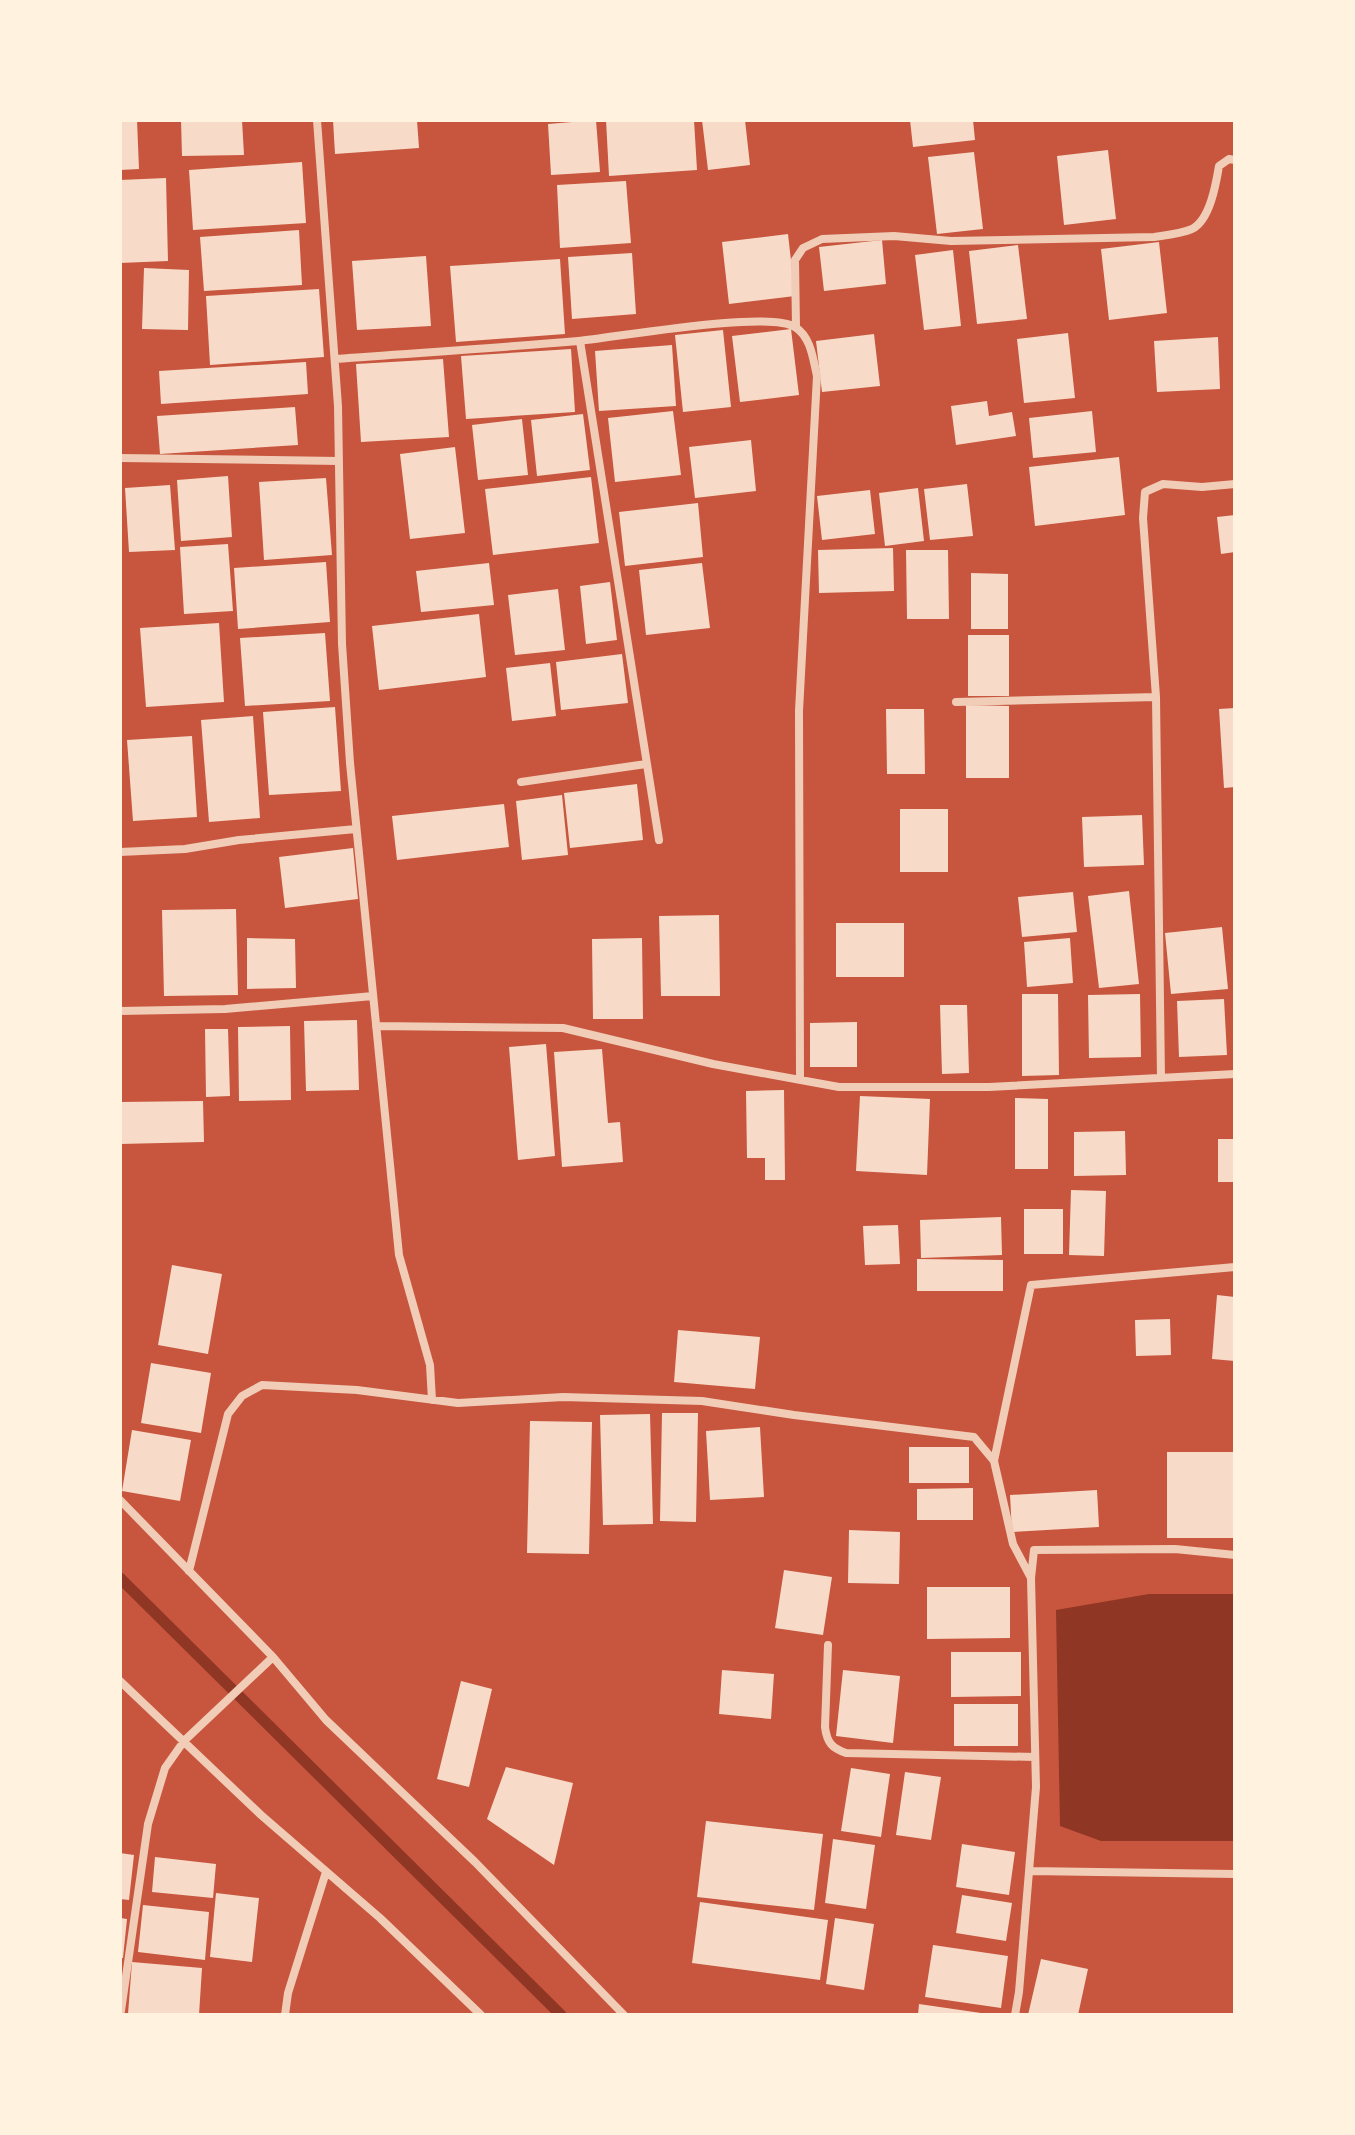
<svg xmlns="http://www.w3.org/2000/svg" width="1355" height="2135" font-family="Montserrat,sans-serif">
	<rect width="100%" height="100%" fill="#c8553d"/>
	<path fill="#8f3625" d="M1149 1594H1235V1841H1101L1060 1826 1056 1610Z"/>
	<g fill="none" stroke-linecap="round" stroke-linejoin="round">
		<path stroke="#8f3625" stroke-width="11" d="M120 1578 561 2015"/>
	</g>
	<path fill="#f7dbc8" d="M120 120H137L139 169 120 170Z
		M181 120H242L244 155 182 156Z
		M333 120H417L419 148 335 154Z
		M596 120 600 172 551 175 548 124Z
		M606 120H694L697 170 609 176Z
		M702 120H745L750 165 708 170Z
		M910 120H973L975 140 913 147Z
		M1108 150 1116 219 1064 225 1057 156Z
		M974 152 983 229 937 234 928 157Z
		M302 162 306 223 193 230 189 170Z
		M166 178 168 261 120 263V180Z
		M626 181 631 243 560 248 557 185Z
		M299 230 302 285 204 291 200 237Z
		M788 234 795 296 729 304 722 242Z
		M882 240 886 284 824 291 819 247Z
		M1159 242 1167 313 1109 320 1101 249Z
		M1018 245 1027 319 977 324 969 251Z
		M953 250 961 326 924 330 915 255Z
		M632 253 636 314 572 319 568 257Z
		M426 256 431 326 357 330 352 261Z
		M560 259 565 334 456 342 450 266Z
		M144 268 189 270 188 330 142 329Z
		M319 289 324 357 210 365 206 296Z
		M791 329 799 395 740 402 732 336Z
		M723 330 731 407 683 412 675 335Z
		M1068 333 1075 398 1024 403 1017 339Z
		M874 334 880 386 822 392 816 341Z
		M1218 337 1220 389 1157 392 1154 341Z
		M672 345 676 406 599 411 595 351Z
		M571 349 575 412 466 419 461 356Z
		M443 359 449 437 361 442 356 364Z
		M306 362 308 394 161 404 159 371Z
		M987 401 989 416 1012 412 1016 436 956 445 951 406Z
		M295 407 298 445 160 454 157 416Z
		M673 411 681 475 615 482 608 418Z
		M1092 411 1096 452 1033 458 1029 418Z
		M583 414 590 470 537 476 531 420Z
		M522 419 528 475 478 480 472 425Z
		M751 440 756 491 695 498 689 447Z
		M455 447 465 533 410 539 400 454Z
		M1119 457 1125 515 1035 526 1029 467Z
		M228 476 232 537 181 541 177 480Z
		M591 477 599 543 493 555 485 489Z
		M326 478 332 555 264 560 259 482Z
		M967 484 973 536 930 540 924 489Z
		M170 485 175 550 129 552 125 488Z
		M918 488 924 541 885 546 879 493Z
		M870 490 875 534 822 540 817 496Z
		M698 503 703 557 625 566 619 512Z
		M1235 515V552L1221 554 1217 517Z
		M228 544 233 611 184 614 180 547Z
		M893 548 894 591 819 593 818 550Z
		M906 550H948L949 619H907Z
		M326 562 330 622 238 629 234 568Z
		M489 563 494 605 421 612 416 571Z
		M702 563 710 628 646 635 639 570Z
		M971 573 1008 574V629H971Z
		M610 582 617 640 586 644 580 586Z
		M558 589 565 650 515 655 508 595Z
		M479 614 486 677 379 690 372 626Z
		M219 623 224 702 146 707 140 628Z
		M325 633 330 701 245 706 240 638Z
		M968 635H1009V696H968Z
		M622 654 628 703 561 710 556 662Z
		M550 663 556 716 512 721 506 668Z
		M966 705 1009 706V778H966Z
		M335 707 341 791 269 795 263 712Z
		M1235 708V787L1224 788 1219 709Z
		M886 709H924L925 774H887Z
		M253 716 260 818 209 822 201 720Z
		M192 736 197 817 133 821 127 740Z
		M637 784 643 840 570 848 564 793Z
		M562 795 568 855 522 860 516 801Z
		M504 804 509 847 397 860 392 816Z
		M900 809H948V872H900Z
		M1142 815 1144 865 1084 867 1082 817Z
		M353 848 358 899 285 908 279 857Z
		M1129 891 1139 984 1099 988 1088 896Z
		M1073 892 1077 932 1022 937 1018 897Z
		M236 909 238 995 164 996 162 910Z
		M719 915 720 996H661L659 916Z
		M836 923H904V977H836Z
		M1222 927 1228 989 1171 994 1165 933Z
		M247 938 295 939 296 988 247 989Z
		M642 938 643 1019H593L592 939Z
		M1070 938 1073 983 1027 987 1024 942Z
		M1022 994H1058L1059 1075 1022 1076Z
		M1140 994 1141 1057 1089 1058 1088 995Z
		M1224 999 1227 1055 1179 1057 1177 1001Z
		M940 1005H967L969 1073 942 1074Z
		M357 1020 359 1090 306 1091 304 1021Z
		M857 1022V1067H810V1023Z
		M290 1026 291 1100 239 1101 238 1027Z
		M205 1029H228L230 1096 206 1097Z
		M546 1044 555 1156 518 1160 509 1047Z
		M602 1049 608 1123 620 1122 623 1162 562 1167 554 1052Z
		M784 1090 785 1180H765V1158H747L746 1091Z
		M860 1096 930 1099 927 1175 856 1171Z
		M1015 1098 1048 1099V1169H1015Z
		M203 1101 204 1142 120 1144V1102Z
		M1125 1131 1126 1175 1074 1176V1132Z
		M1218 1139H1235V1182H1218Z
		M1071 1190 1106 1191 1104 1256 1069 1255Z
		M1024 1209H1063V1254H1024Z
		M1001 1217 1002 1255 921 1258 920 1220Z
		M898 1225 900 1264 865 1265 863 1226Z
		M917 1259 1003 1260V1291H917Z
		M172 1265 222 1274 208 1354 158 1345Z
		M1217 1295 1235 1297V1361L1212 1359Z
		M1170 1319 1171 1355 1136 1356 1135 1320Z
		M678 1330 760 1337 755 1389 674 1382Z
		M151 1363 211 1373 201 1433 141 1423Z
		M662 1413H698L696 1522 660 1521Z
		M650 1414 653 1524 603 1525 600 1415Z
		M530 1421 592 1422 589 1554 527 1553Z
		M760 1427 764 1497 710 1500 706 1431Z
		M132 1430 191 1440 180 1501 122 1491Z
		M909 1447H969V1483H909Z
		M1167 1452H1235V1538H1167Z
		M973 1488V1520H917V1489Z
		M1097 1490 1099 1527 1012 1532 1010 1495Z
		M849 1530 900 1532 899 1584 848 1583Z
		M784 1570 832 1577 823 1635 775 1628Z
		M927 1587H1010V1638L927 1639Z
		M951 1652H1021V1696L951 1697Z
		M722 1670 774 1674 771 1719 719 1714Z
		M843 1670 900 1676 893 1743 836 1736Z
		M461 1681 492 1689 469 1787 437 1779Z
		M954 1704H1018V1746H954Z
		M506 1767 573 1783 554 1865 487 1819Z
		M851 1768 890 1774 881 1837 841 1831Z
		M905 1772 941 1777 931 1840 896 1835Z
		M706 1821 823 1834 814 1910 697 1897Z
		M833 1839 875 1845 866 1909 825 1903Z
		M962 1844 1015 1852 1009 1895 956 1887Z
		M120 1853 134 1855 129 1900 120 1899Z
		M155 1857 216 1864 213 1898 152 1892Z
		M216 1893 259 1898 252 1962 210 1957Z
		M962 1895 1012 1903 1006 1941 956 1933Z
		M700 1902 828 1920 820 1980 692 1963Z
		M143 1905 209 1912 205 1960 138 1952Z
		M120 1918 127 1919 123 1958H120Z
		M835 1918 874 1924 864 1990 826 1984Z
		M933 1945 1008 1956 1001 2008 925 1997Z
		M1041 1959 1088 1969 1078 2015H1028Z
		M132 1962 202 1968 199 2015 128 2014Z
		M919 2004 981 2013V2015H918Z"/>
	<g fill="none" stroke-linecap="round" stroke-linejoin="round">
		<path stroke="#f1ccb7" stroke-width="8" d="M317 120 338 406 342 644 350 763 399 1255 430 1365 432 1400
			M796 327 795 260 803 248 822 239 894 236 951 241 1154 237C1166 235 1180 234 1192 229 1210 220 1216 184 1219 166L1229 159 1235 160
			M580 341 659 840
			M336 359C416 353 498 348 578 341 619 337 767 310 795 327 811 337 813 359 817 376L799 711 800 1080
			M120 458 339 461
			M956 702 1156 697
			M521 782 646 764
			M120 852 185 849 239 840 356 829
			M120 1011 225 1009 373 996
			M376 1026 563 1028 713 1064 839 1087H989L1235 1074
			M1161 1078 1156 697 1143 518 1145 492 1163 484 1202 487 1235 484
			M994 1461 1031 1285 1235 1267
			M120 1500 273 1657 326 1720 475 1862 624 2015
			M189 1571 228 1414 242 1396 262 1385 357 1390 458 1403 563 1397 702 1401 794 1415 974 1437 994 1461 1013 1544 1031 1578
			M828 1645 825 1727C827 1743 832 1748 846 1753L1035 1757
			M120 1681 261 1815 380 1918 481 2015
			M1029 1871 1235 1874
			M121 2011 148 1824 165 1768 184 1741 273 1657
			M285 2015 288 1993 326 1872
			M1015 2015 1019 1992 1036 1787 1031 1578 1034 1550 1175 1549 1235 1555"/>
	</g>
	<rect width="1355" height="2135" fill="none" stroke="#fff3e0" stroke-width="244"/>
</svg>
